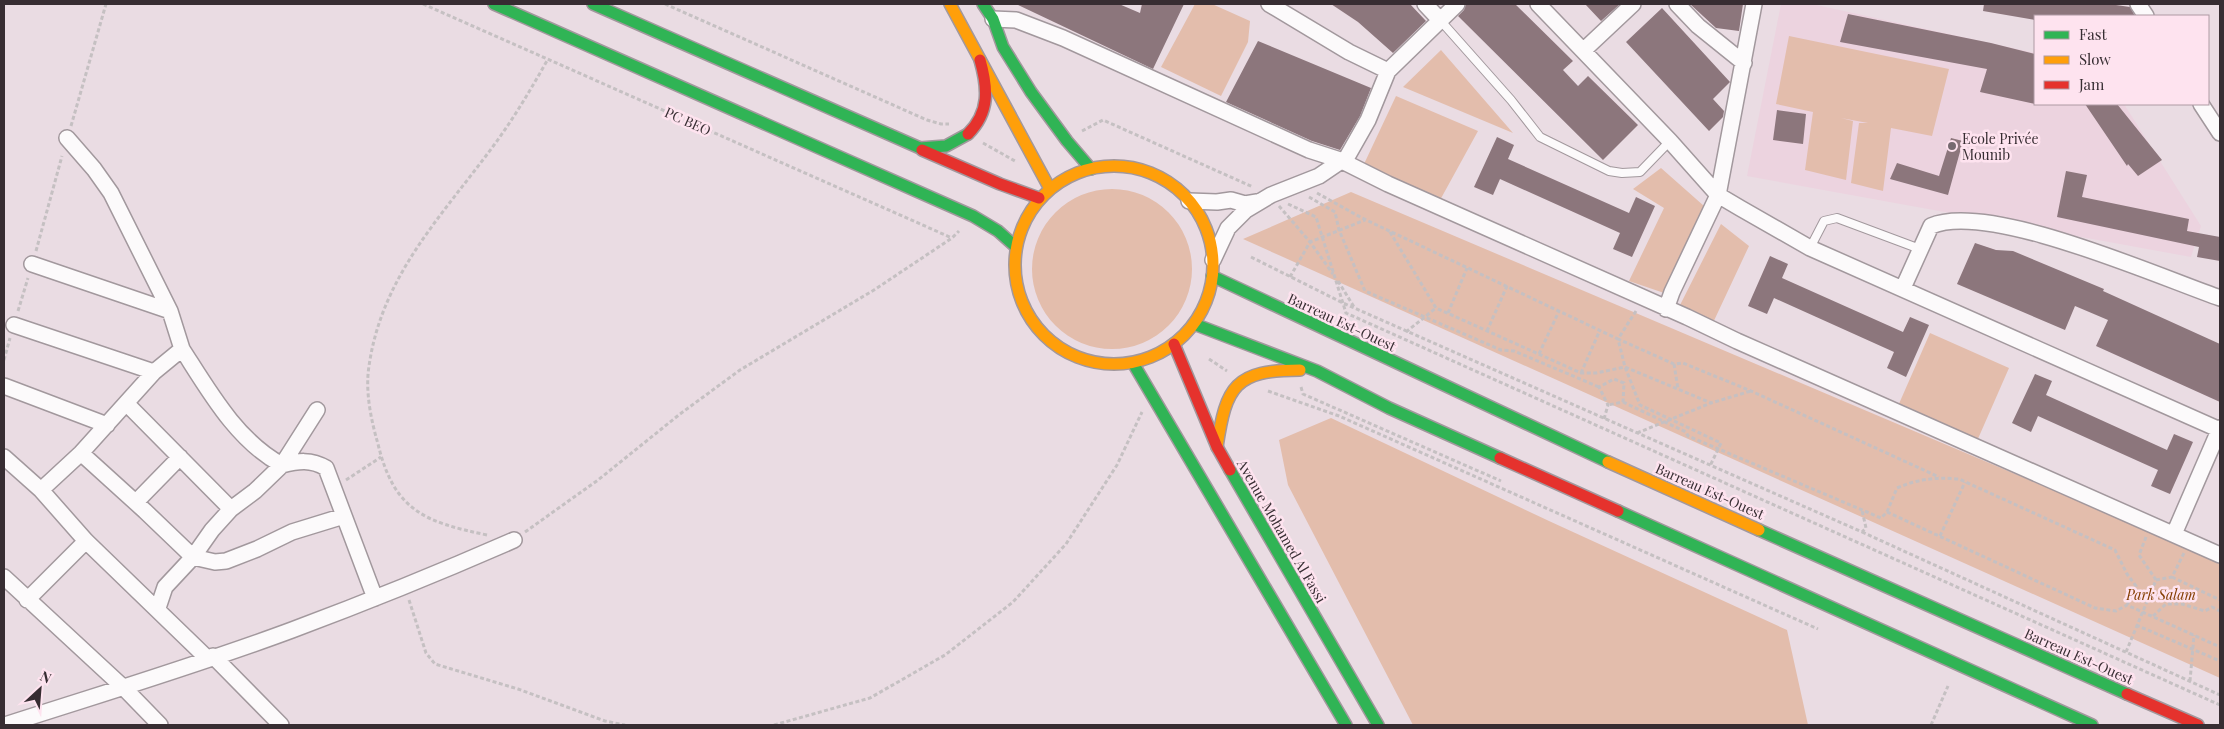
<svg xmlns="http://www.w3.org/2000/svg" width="2224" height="729" font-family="'Playfair Display',serif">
	<rect width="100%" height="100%" fill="#eadce3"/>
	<path fill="#ecd3df" d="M1781 4H1812L2035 53V104H2124L2201 226 2191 257 1747 176Z"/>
	<path fill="#e3bdac" d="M1195 4H1212L1250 21 1248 42 1221 96 1161 67Z
		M1789 36 1949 69 1932 136 1891 128 1883 191 1851 183 1859 123H1868L1841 118 1853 121 1846 180 1805 170 1813 112 1776 104Z
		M1441 50 1513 133 1403 87Z
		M1396 96 1478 131 1439 202 1364 164Z
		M1661 168 1704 206 1664 293 1629 281 1664 208 1633 189Z
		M1032 269a80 80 0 1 1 160 0a80 80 0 1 1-160 0Z
		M1351 192 2220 561V678L1243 239Z
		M1721 224 1749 246 1711 327 1676 313Z
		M1930 333 2009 368 1977 441 1898 406Z
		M1331 418 1549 521 1787 630 1808 725H1413L1288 485 1279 440Z"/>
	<path fill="#8c767c" d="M1016 4H1119L1140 13 1142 4H1184L1153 69Z
		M1331 4H1410L1426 21 1393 53 1358 22Z
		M1466 4H1515L1573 61 1563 70 1578 86 1588 76 1638 125 1603 160 1458 16 1464 10Z
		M1585 4H1620L1601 21Z
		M1690 4H1743L1739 31 1716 28Z
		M1984 4H2109L2130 7 2135 16H2035V20L1983 11Z
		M1662 8 1730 82 1713 99 1724 111 1723 117 1709 131 1626 42Z
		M1848 14 1991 43 2035 54V104L1980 92 1987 69 1840 42Z
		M1258 41 1371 88 1360 116 1340 150 1312 141 1226 102Z
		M2085 104H2117L2162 160 2138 176 2128 164 2127 166Z
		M1777 110 1806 114 1803 144 1773 140Z
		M1497 137 1514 145 1508 159 1629 213 1636 197 1655 206 1632 257 1613 249 1620 233 1500 179 1493 195 1474 187Z
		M1951 138 1963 141 1948 195 1890 179 1897 163 1939 176Z
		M2066 171 2087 175 2082 197 2189 219 2187 231 2220 237V261L2197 257 2199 247 2057 217Z
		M1975 243 1996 250 2013 251 2104 289 2103 291 2220 344V402L2096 346 2108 320 2075 306 2065 330 1957 284Z
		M1770 256 1788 264 1782 278 1903 332 1910 317 1929 325 1906 377 1887 368 1894 352 1774 298 1767 314 1748 306Z
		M2035 374 2052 381 2046 395 2167 450 2174 434 2193 442 2170 494 2151 486 2158 470 2038 416 2031 432 2012 423Z"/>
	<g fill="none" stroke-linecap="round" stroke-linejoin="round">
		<defs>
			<path id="lane" d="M1440 20 1511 100 1540 137 1609 171 1622 173 1640 172 1670 141
				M1810 248 1824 221 1837 218 1920 249"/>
			<path id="street" d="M1269 4 1349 52 1388 71
				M1425 4 1440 20
				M1538 4 1670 141 1718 195 1740 208 1810 248 2220 430
				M1677 4 1698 26 1744 63
				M2138 4 2146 16
				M993 19 1016 20 1063 38 1309 150 1340 160 1388 184 1687 317 1737 341 2220 555
				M1584 50 1633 4
				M2201 104 2220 133
				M1189 201 1217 202 1231 200 1245 204 1257 202
				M1213 260 1228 228 1246 210 1271 195 1319 176 1347 157 1368 120 1388 71 1457 4
				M32 264 170 311
				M1903 288 1931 226C1989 201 2159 277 2220 298
				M1666 309 1672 292 1718 195 1754 4
				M14 325 154 372
				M182 349C209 391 237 441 282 465 298 461 311 459 326 468L375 598
				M4 386 107 425
				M127 404 231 509
				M81 453 145 511 193 557 215 562 226 561 257 549 292 532 344 516
				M4 457 41 490 86 541 208 659
				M41 490 81 453 154 372 182 349 170 311 111 193 94 169 67 138
				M136 502 180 457
				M2174 534 2220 428
				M4 577 124 688 160 725
				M27 600 86 541
				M158 608 165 587 193 557 212 530 231 509 255 491 282 465 317 410
				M213 656 281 725
				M5 725C101 694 198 665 292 630 367 602 441 572 514 540"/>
			<path id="fast" d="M494 4 973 216 998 231 1016 247
				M593 4 920 148 946 146 968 134
				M983 4 993 19 1003 47 1031 92 1067 141 1091 169
				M1212 276 1608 462
				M1194 324 1317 371 1389 408 1500 458
				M1133 363 1346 725
				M1230 470 1378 725
				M1618 511 2092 725
				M1759 530 2127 694"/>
			<path id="slow" d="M950 4 1050 189
				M1015 265a99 99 0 1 1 198 0a99 99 0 1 1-198 0Z
				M1217 447C1226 386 1235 370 1300 370
				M1608 462 1759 530"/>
			<path id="jam" d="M968 134C990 112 988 88 980 60
				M922 150 1000 184 1039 198
				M1174 344 1217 447 1230 470
				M1500 458 1618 511
				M2127 694 2198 725"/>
		</defs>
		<use href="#lane" stroke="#a2989d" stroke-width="10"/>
		<use href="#street" stroke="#a2989d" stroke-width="18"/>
		<use href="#fast" stroke="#a2989d" stroke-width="14"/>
		<use href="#slow" stroke="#a2989d" stroke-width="14"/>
		<use href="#jam" stroke="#a2989d" stroke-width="14"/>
		<path stroke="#c5c0c2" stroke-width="3" stroke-dasharray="4 2.5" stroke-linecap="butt" d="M423 4 952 238
			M665 4 927 120 941 124H949
			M71 126 106 4
			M1082 131 1103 120 1253 187
			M983 143 1015 161
			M1317 193 1362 218 1618 339 1625 367 1640 405 1721 443 1710 466
			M1309 197 1335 212 1339 230 1365 291 1501 350 1514 351 1599 387
			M1288 204 1316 217 1346 313 2220 705
			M1279 206 1310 242 1333 274
			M1390 232 1436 308 1581 373H1596L1625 367 1711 403 1751 391
			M36 251 62 156
			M1251 257 1343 303 1862 532 1866 528 1862 510
			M1290 277 1310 242 1365 220
			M1338 281 1354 307
			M18 311 28 278
			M1636 311 1618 339 1674 364 1683 363 1751 391 1939 477
			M1448 313 1467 268
			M1487 331 1507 286
			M1406 332 1436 308
			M1539 354 1559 311
			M1209 359 1227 371
			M4 360 10 338
			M1674 364 1678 389
			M1581 373 1600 330
			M1301 387 1303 394 1501 481
			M1268 391 1339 416 1818 629
			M1623 402 1686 432 1688 436 1881 518 1887 512 1897 488C1918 479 1936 477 1959 479L2115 550 2127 574 2136 586 2127 605
			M1604 419 1608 405 1599 387 1614 379 1624 383 1623 402 1608 405
			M1637 433 1711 403
			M346 480 381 457
			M1887 512 2095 608 2116 611 2127 605 2220 647
			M525 532 598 480 680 414 740 370 874 290 952 238 959 231
			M1862 532 2220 695
			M487 535C425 522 394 511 378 444 371 420 365 391 369 366 382 275 442 216 494 145 514 118 531 89 548 59
			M1940 536 1965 482
			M2146 537 2139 555 2156 580
			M2172 577 2220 600
			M409 600 426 653 435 664 518 689 605 721 625 725
			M2153 616 2166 604H2182L2205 611 2212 607 2220 611
			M2136 625 2220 661
			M2126 652 2156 580 2172 577 2184 553
			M2190 681 2194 635
			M774 725 870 698 945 655 1013 602 1066 544 1117 465 1142 412
			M1931 725 1948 686
			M2033 725V724"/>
		<use href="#lane" stroke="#fcfafb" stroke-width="8"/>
		<use href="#street" stroke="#fcfafb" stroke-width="15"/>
		<use href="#fast" stroke="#30b455" stroke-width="11"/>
		<use href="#slow" stroke="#ff9f0a" stroke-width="11"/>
		<use href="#jam" stroke="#e5322d" stroke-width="11"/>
	</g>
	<circle fill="#766a70" stroke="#fee3ef" stroke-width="2" cx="1952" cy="146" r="5"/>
	<g text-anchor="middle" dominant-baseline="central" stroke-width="5" stroke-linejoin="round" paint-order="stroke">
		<g font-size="14" fill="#372d32" stroke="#fee3ef">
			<text transform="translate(688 121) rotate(24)">PC BEO</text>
			<text transform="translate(1342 322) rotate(25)">Barreau Est-Ouest</text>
			<text transform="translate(1710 491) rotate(24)">Barreau Est-Ouest</text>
			<text transform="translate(1282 531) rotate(60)">Avenue Mohamed Al Fassi</text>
			<text transform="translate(2079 656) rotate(24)">Barreau Est-Ouest</text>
		</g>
		<g font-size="14" fill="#372d32" stroke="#fee3ef" text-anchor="start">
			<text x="1962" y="138">Ecole Privée<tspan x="1962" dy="16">Mounib</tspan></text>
		</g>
		<g font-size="14" font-style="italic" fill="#833d00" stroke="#fee3ef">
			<text x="2161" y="594">Park Salam</text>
		</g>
	</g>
	<rect width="2224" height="729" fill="none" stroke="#372d32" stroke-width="10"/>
	<rect x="2034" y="15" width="175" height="90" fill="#fee3ef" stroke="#ae9aa3"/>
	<rect x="2044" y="31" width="25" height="8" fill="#30b455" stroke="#ae9aa3"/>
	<text x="2079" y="40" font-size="15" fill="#372d32">Fast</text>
	<rect x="2044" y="56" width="25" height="8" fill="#ff9f0a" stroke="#ae9aa3"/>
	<text x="2079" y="65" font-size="15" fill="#372d32">Slow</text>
	<rect x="2044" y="81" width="25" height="8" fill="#e5322d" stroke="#ae9aa3"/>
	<text x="2079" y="90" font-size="15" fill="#372d32">Jam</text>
	<g transform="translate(40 689) rotate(26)" stroke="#fee3ef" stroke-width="4" paint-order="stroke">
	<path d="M0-4L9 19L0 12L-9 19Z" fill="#372d32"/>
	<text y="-8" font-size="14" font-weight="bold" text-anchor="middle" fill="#372d32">N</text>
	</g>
</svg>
